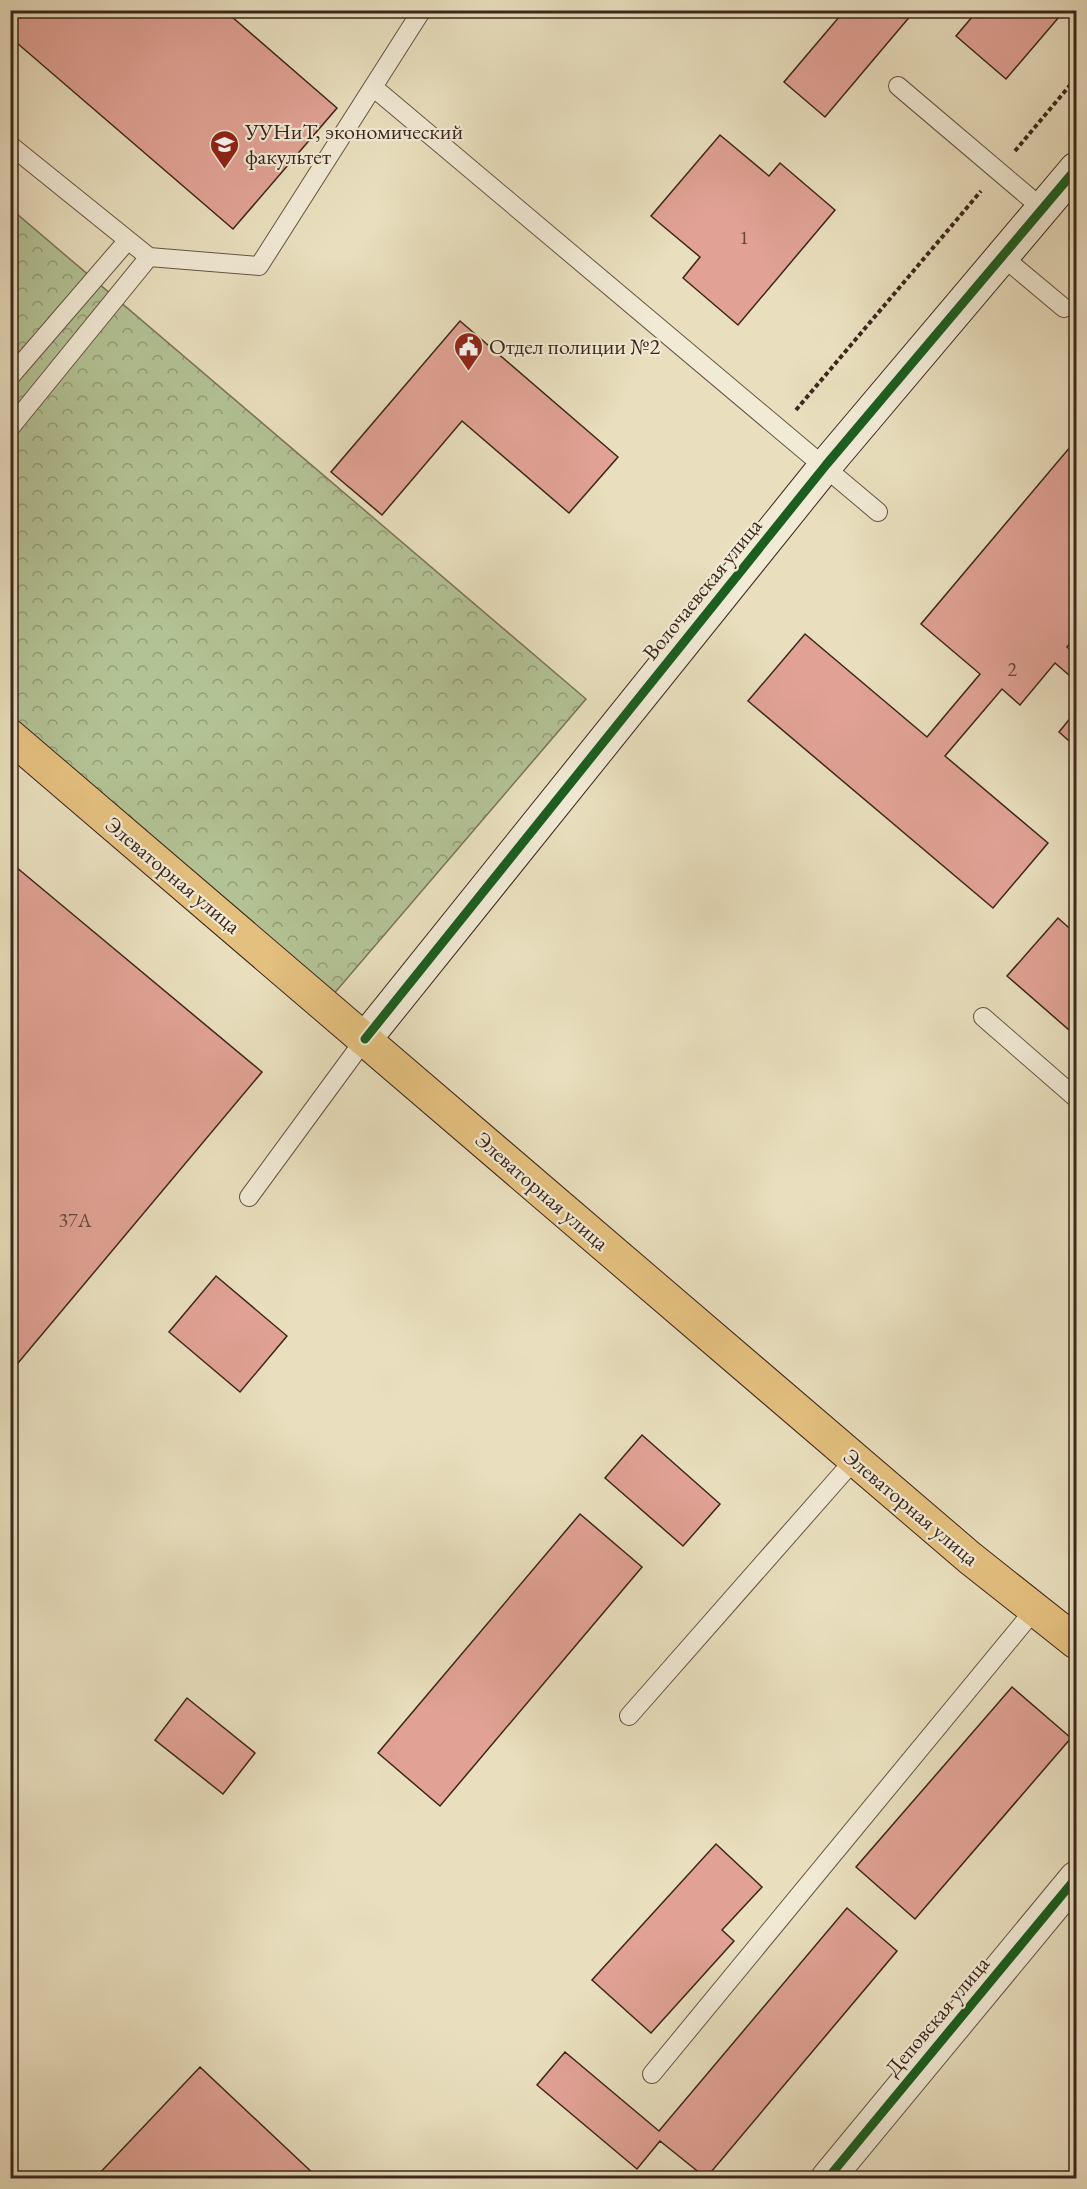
<svg xmlns="http://www.w3.org/2000/svg" width="1087" height="2189" font-family="'EB Garamond',serif">
	<defs>
		<pattern id="forest-crowns" width="20" height="18" patternUnits="userSpaceOnUse" patternTransform="scale(1.5)"><rect width="20" height="18" fill="#b3c294"/><path d="M2 6a3 3 0 1 1 6 0M12 15a3 3 0 1 1 6 0" fill="none" stroke="#939d78"/></pattern>
	</defs>
	<rect width="100%" height="100%" fill="#e9dfbe"/>
	<filter id="stains"><feTurbulence type="fractalNoise" baseFrequency=".00333" numOctaves="4"/><feColorMatrix values="0 0 0 0 .2 0 0 0 0 .09 0 0 0 0 .02 0 0 0 .5 -.17"/></filter>
	<radialGradient id="worn" r=".72"><stop offset=".6" stop-color="#630" stop-opacity="0"/><stop offset="1" stop-color="#630" stop-opacity=".3"/></radialGradient>
	<path fill="url(#forest-crowns)" stroke="#787458" stroke-width="1.5" d="M10 208 586 699 332 996 11 722Z"/>
	<path fill="#e1a295" stroke="#3d261c" stroke-width="1.5" d="M25 10H224L337 108 233 229 10 37V27Z
		M845 10H908L912 14 825 117 784 82Z
		M978 10H1065L1006 79 956 36Z
		M720 135 769 176 780 163 835 210 738 325 683 278 700 257 651 216Z
		M460 321 618 457 569 513 462 421 382 515 331 472Z
		M1076 440V636L1067 647 1076 655V681L1055 663 1020 705 1002 689 945 756 1048 843 993 908 748 701 805 634 927 737 980 674 921 624Z
		M1076 711V747L1059 732Z
		M10 862 262 1072 13 1369 10 1367Z
		M1058 918 1076 934V1036L1007 976Z
		M216 1276 287 1336 240 1392 169 1332Z
		M642 1435 720 1504 683 1546 605 1478Z
		M580 1514 642 1567 440 1806 378 1753Z
		M1012 1687 1071 1738 915 1919 856 1867Z
		M187 1698 255 1753 223 1794 155 1740Z
		M716 1844 762 1887 722 1930 734 1941 651 2033 592 1980Z
		M847 1908 897 1951 706 2178 660 2141 637 2169 537 2085 565 2052 659 2131Z
		M200 2067 318 2178H95Z"/>
	<g fill="none" stroke-linecap="round" stroke-linejoin="round">
		<defs>
			<path id="lane" d="M898 86 1043 209
				M373 87 878 512
				M10 145 149 257 259 266 422 10
				M1003 257 1064 308
				M10 377 128 240
				M10 428 149 257
				M983 1017 1076 1098
				M249 1197 365 1039
				M629 1716 855 1459
				M652 2074 1035 1609"/>
			<path id="street" d="M828 2178 1076 1878"/>
			<path id="secondary" d="M365 1039 826 465 1076 169"/>
			<path id="primary" d="M10 736 970 1558 1076 1642"/>
		</defs>
		<use href="#lane" stroke="#685444" stroke-width="20"/>
		<use href="#street" stroke="#685444" stroke-width="35"/>
		<use href="#secondary" stroke="#3d261c" stroke-width="35"/>
		<use href="#primary" stroke="#3d261c" stroke-width="35"/>
		<path stroke="#3d261c" stroke-width="4" stroke-dasharray="4.5 3" stroke-linecap="butt" d="M1015 151 1076 78
			M796 410 981 191"/>
		<use href="#lane" stroke="#f1ead5" stroke-width="18"/>
		<use href="#street" stroke="#f1ead5" stroke-width="33"/>
		<use href="#secondary" stroke="#f1ead5" stroke-width="33"/>
		<use href="#primary" stroke="#e4c07f" stroke-width="33"/>
		<defs>
			<path id="cycleway" d="M365 1039 826 465 1076 169
				M828 2178 1076 1878"/>
		</defs>
		<use href="#cycleway" stroke="#f1ead5" stroke-width="13"/>
		<use href="#cycleway" stroke="#1b5e20" stroke-width="9"/>
	</g>
	<defs>
		<symbol id="university-pin" viewBox="-11 -11 22 30"><path d="M0 17L-7.5 6A9.5 9.5 0 1 1 7.5 6Z" fill="#8f2418" stroke="#f1ead5"/><path d="M0-5L7-2L0 1L-7-2ZM-4 1L0 2.5L4 1V4Q0 6-4 4Z" fill="#fff"/></symbol>
		<symbol id="civic-pin" viewBox="-11 -11 22 30"><path d="M0 17L-7.5 6A9.5 9.5 0 1 1 7.5 6Z" fill="#8f2418" stroke="#f1ead5"/><path d="M-.6-6.5H3V-4.5H.6V-3L4-1V1h2V6H-6V1h2V-1L-.6-3ZM-1.2 2.5V6h2.4V2.5Z" fill="#fff"/></symbol>
	</defs>
	<g fill-rule="evenodd">
		<use href="#university-pin" x="208" y="128" width="33" height="45"/>
		<use href="#civic-pin" x="452" y="330" width="33" height="45"/>
	</g>
	<g text-anchor="middle" dominant-baseline="central" stroke-width="4.5" stroke-linejoin="round" paint-order="stroke">
		<g font-size="20" fill="#66453a">
			<text x="744" y="237">1</text>
			<text x="1012" y="669">2</text>
			<text x="75" y="1220">37А</text>
		</g>
		<g font-size="22" fill="#3d261c" stroke="#f1ead5" text-anchor="start">
			<text x="245" y="131">УУНиТ, экономический<tspan x="245" dy="25">факультет</tspan></text>
			<text x="489" y="346">Отдел полиции №2</text>
		</g>
		<g font-size="22" fill="#3d261c" stroke="#f1ead5">
			<text transform="translate(702 589) rotate(-51)">Волочаевская улица</text>
			<text transform="translate(173 875) rotate(40)">Элеваторная улица</text>
			<text transform="translate(542 1191) rotate(41)">Элеваторная улица</text>
			<text transform="translate(911 1507) rotate(40)">Элеваторная улица</text>
			<text transform="translate(937 2016) rotate(-50)">Деповская улица</text>
		</g>
	</g>
	<rect width="1087" height="2189" fill="none" stroke="#e9dfbe" stroke-width="36"/>
	<rect x="12" y="12" width="1063" height="2165" fill="none" stroke="#3d261c" stroke-width="3"/>
	<rect x="18" y="18" width="1051" height="2153" fill="none" stroke="#3d261c" stroke-width="1.5"/>
	<rect width="100%" height="100%" filter="url(#stains)"/>
	<rect width="100%" height="100%" fill="url(#worn)"/>
</svg>
